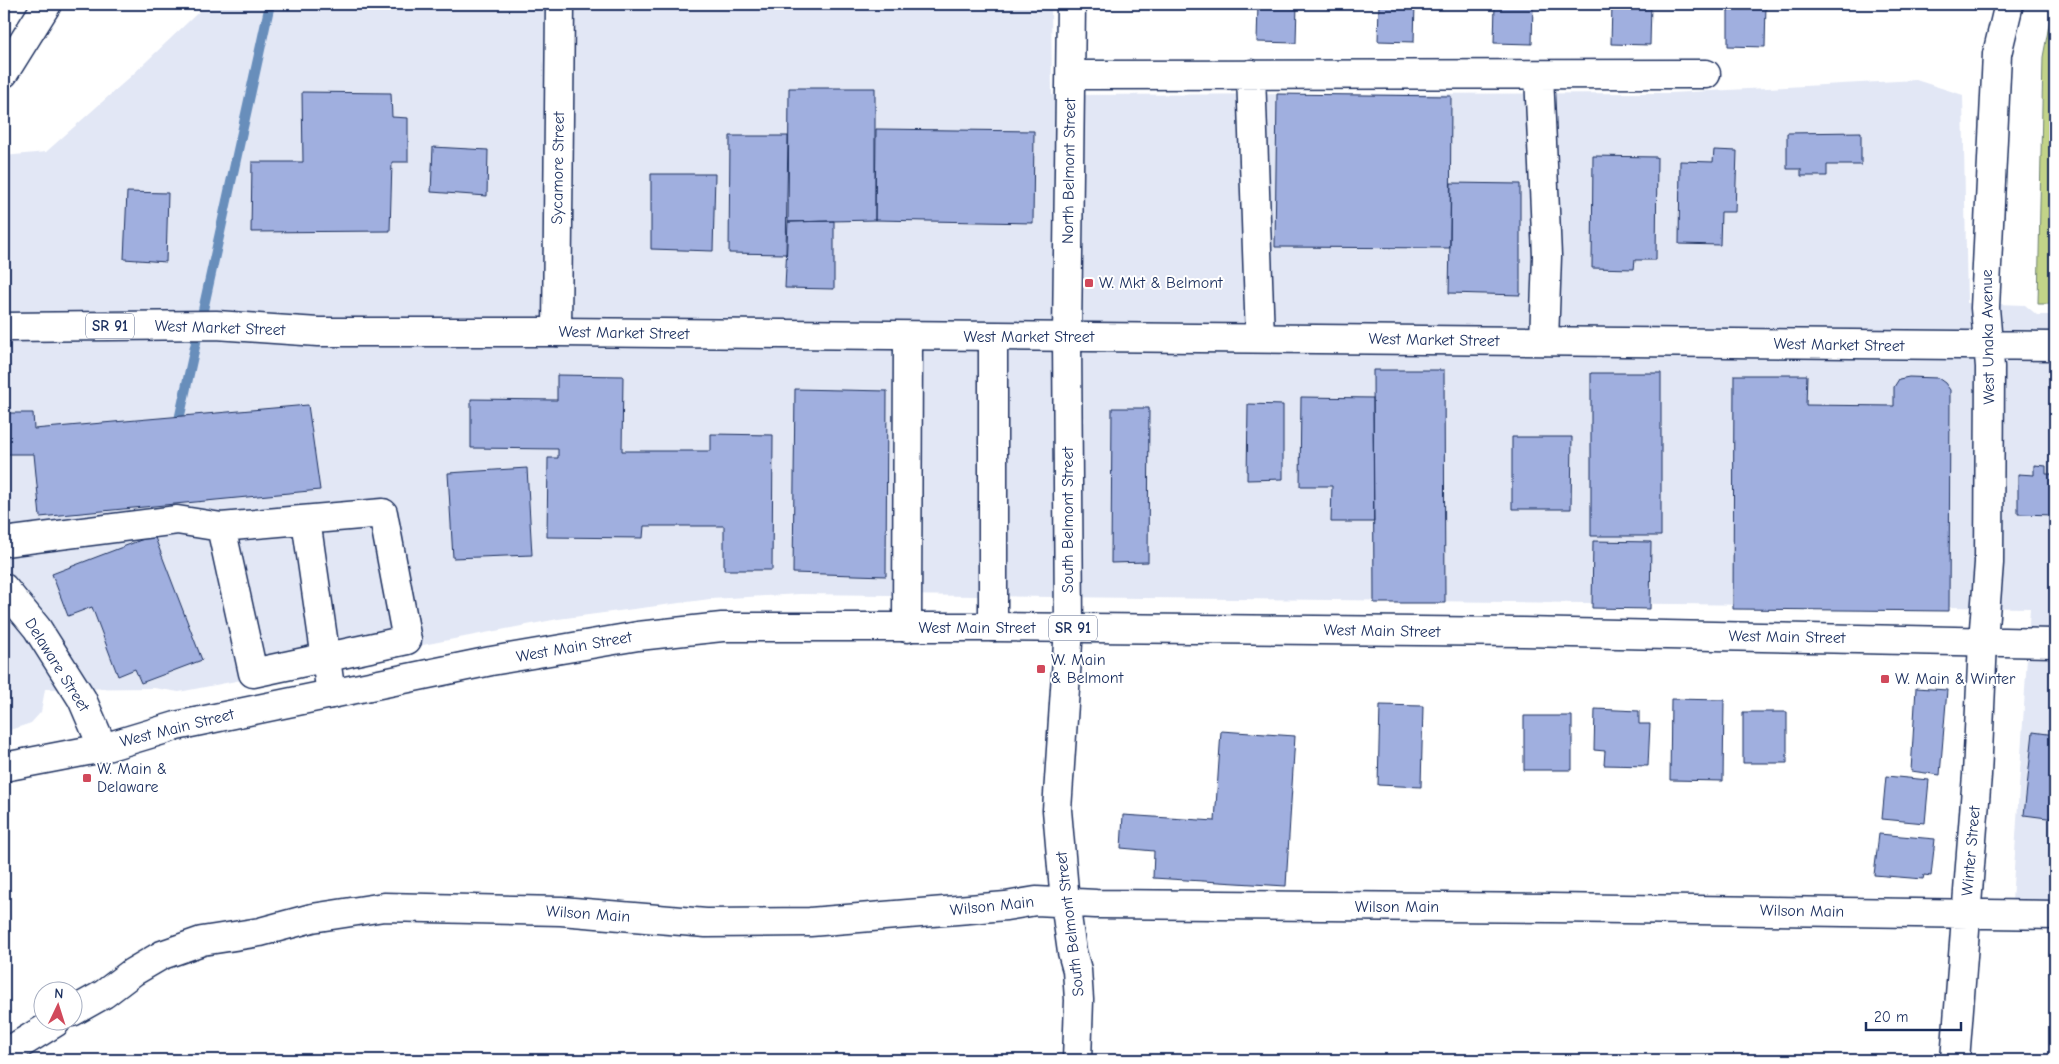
<svg xmlns="http://www.w3.org/2000/svg" width="2059" height="1064" font-family="'Comic Neue',sans-serif">
	<rect width="100%" height="100%" fill="#fff"/>
	<filter id="ink" filterUnits="userSpaceOnUse"><feTurbulence type="fractalNoise" baseFrequency=".02" numOctaves="2"/><feDisplacementMap in="SourceGraphic" scale="10" xChannelSelector="R" yChannelSelector="G"/><feConvolveMatrix kernelMatrix="1 2 1 2 8 2 1 2 1" color-interpolation-filters="sRGB"/></filter>
	<g filter="url(#ink)">
		<path fill="#e2e7f5" d="M207 4H1051L1052 95 1671 93 1916 80 1963 95 1967 303 2025 305 2037 315H2055V903L2012 902 2030 608 800 594 710 599 558 619 179 692 154 688 45 689 41 712 31 723 4 732V156L46 152 129 78Z"/>
		<path fill="#c2d388" stroke="#6e8173" d="M2053 4H2055V304H2038L2043 57Z"/>
		<g fill="none" stroke-linecap="round" stroke-linejoin="round">
			<path stroke="#688ebb" stroke-width="10" d="M177 429 270 4"/>
		</g>
		<path fill="#a0afdf" stroke="#1b2f5e" d="M1258 4H1297L1296 43 1257 42Z
			M1379 4H1415L1414 42 1378 41Z
			M1495 4H1533L1532 44 1494 43Z
			M1612 4H1651L1650 45 1611 44Z
			M1728 4H1766L1765 47 1728 46Z
			M789 88H875V220L788 222Z
			M302 92 391 93 392 117 408 118V162H392L390 231 251 232 252 162H303Z
			M1277 94 1451 96 1450 248 1275 247Z
			M876 129 1034 131 1033 223 875 220Z
			M1861 132V165H1827V176H1801V169H1787V133Z
			M730 136H788L786 254 729 253Z
			M433 147 488 150 487 196 431 192Z
			M1714 150 1737 151 1735 212H1721L1720 245 1679 244 1680 161 1713 162Z
			M1593 156 1657 157 1656 260H1635L1634 269 1592 268Z
			M651 174H715L713 251 651 249Z
			M1451 183 1520 184V295L1449 293Z
			M127 192 168 193 166 262 124 259Z
			M834 221V289L785 288 788 222Z
			M1373 370H1444L1445 603H1374Z
			M1591 373H1661V536H1591Z
			M557 375 623 376 622 451H711V434L773 435 772 570H724V526H644L643 538 547 537 548 458H558V449L471 448V399L557 400Z
			M1734 375H1807L1806 405 1894 406V387L1899 379 1909 377 1938 378 1945 383 1950 390 1949 611 1733 609Z
			M795 389 887 391 886 576 793 573Z
			M1301 397 1373 398 1374 522H1331L1332 486H1300Z
			M1248 404 1283 405V479L1247 480Z
			M308 405 320 490 40 517 34 454H4V413H33L34 429Z
			M1112 408H1149L1148 562 1111 563Z
			M1512 437H1572L1571 509H1512Z
			M2034 465 2046 466V474H2055V515L2018 514V474L2034 475Z
			M527 468 532 555 453 558 448 473Z
			M154 535 202 660 141 683 135 669 118 676 92 607 68 616 52 574Z
			M1593 541 1651 542 1650 609 1592 608Z
			M1916 688 1947 690 1940 775 1911 771Z
			M1671 699 1724 700 1723 781 1670 780Z
			M1380 705 1423 706 1421 787 1378 785Z
			M1595 709 1639 711V724H1650L1648 766 1604 765 1605 751 1594 750Z
			M1743 712H1787V763H1743Z
			M1524 716H1572V770H1524Z
			M1221 731 1295 736 1286 886 1153 878 1154 851 1121 848 1123 815 1215 821Z
			M2033 732 2055 735V819L2024 815Z
			M1886 776 1929 780 1925 823 1882 819Z
			M1879 834 1935 839 1931 876 1924 875 1923 879 1874 875Z"/>
		<g fill="none" stroke-linecap="round" stroke-linejoin="round">
			<defs>
				<path id="minor" d="M1071 4 1067 337 1069 628 1057 810 1065 902 1072 952 1077 970 1079 1000 1077 1060
					M1251 74 1260 338
					M1071 75 1706 74
					M1539 75 1547 256 1544 341
					M557 332 560 4
					M993 337V627
					M306 520 331 694
					M4 542 177 520 221 527 383 513 407 640 253 673 221 527
					M907 628 908 336
					M4 767 103 748
					M72 1012 104 994 133 972 162 955 202 941 260 932 312 918 384 907 561 911 706 923 810 922 1006 906 1036 901 1096 904 1551 908 2055 915
					M4 1054 56 1022
					M1955 1060 1977 775 1983 641"/>
				<path id="major" d="M4 73 47 4
					M4 327 216 325 318 332H557L2055 346
					M4 588 37 628 82 699 103 748 176 726 491 661 638 636 722 627H993L1523 632 2055 643
					M1983 641 1989 563 1990 367 1985 308 1997 54 2009 4"/>
			</defs>
			<use href="#minor" stroke="#1b2f5e" stroke-width="31"/>
			<use href="#major" stroke="#1b2f5e" stroke-width="31"/>
			<path stroke="#1b2f5e" stroke-width="3" stroke-dasharray="1 4" stroke-linecap="butt" d="M2055 271V277"/>
			<use href="#minor" stroke="#fff" stroke-width="28"/>
			<use href="#major" stroke="#fff" stroke-width="28"/>
		</g>
	</g>
	<g fill="#d1495b" stroke="#fff" stroke-width="2">
		<rect x="1084" y="278" width="10" height="10" rx="2.5"/>
		<rect x="1036" y="664" width="10" height="10" rx="2.5"/>
		<rect x="1880" y="674" width="10" height="10" rx="2.5"/>
		<rect x="82" y="773" width="10" height="10" rx="2.5"/>
	</g>
	<g text-anchor="middle" dominant-baseline="central" stroke-width="4" stroke-linejoin="round" paint-order="stroke">
		<g fill="#fff" stroke="#5f6d8e" stroke-width="1">
			<rect x="86" y="313.5" width="48" height="25" rx="4"/>
			<rect x="1049" y="615.5" width="48" height="25" rx="4"/>
		</g>
		<g font-size="15" font-weight="bold" fill="#1b2f5e">
			<text x="110" y="326">SR 91</text>
			<text x="1073" y="628">SR 91</text>
		</g>
		<g font-size="16" fill="#1b2f5e" stroke="#fff">
			<text transform="translate(558 168) rotate(-89)">Sycamore Street</text>
			<text transform="translate(1069 171) rotate(-89)">North Belmont Street</text>
			<text transform="translate(220 328) rotate(2)">West Market Street</text>
			<text transform="translate(624 333) rotate(1)">West Market Street</text>
			<text x="1029" y="337">West Market Street</text>
			<text transform="translate(1988 337) rotate(-91)">West Unaka Avenue</text>
			<text transform="translate(1434 340) rotate(1)">West Market Street</text>
			<text transform="translate(1839 345) rotate(1)">West Market Street</text>
			<text transform="translate(1068 520) rotate(-90)">South Belmont Street</text>
			<text x="977" y="628">West Main Street</text>
			<text transform="translate(1382 631) rotate(1)">West Main Street</text>
			<text transform="translate(1787 637) rotate(1)">West Main Street</text>
			<text transform="translate(574 647) rotate(-10)">West Main Street</text>
			<text transform="translate(57 665) rotate(58)">Delaware Street</text>
			<text transform="translate(177 728) rotate(-14)">West Main Street</text>
			<text transform="translate(1971 851) rotate(-85)">Winter Street</text>
			<text transform="translate(992 906) rotate(-6)">Wilson Main</text>
			<text x="1397" y="907">Wilson Main</text>
			<text transform="translate(1802 911) rotate(1)">Wilson Main</text>
			<text transform="translate(588 914) rotate(4)">Wilson Main</text>
			<text transform="translate(1070 924) rotate(-97)">South Belmont Street</text>
		</g>
		<g font-size="16" fill="#1b2f5e" stroke="#fff" text-anchor="start">
			<text x="1099" y="283">W. Mkt &amp; Belmont</text>
			<text x="1051" y="660">W. Main<tspan x="1051" dy="18">&amp; Belmont</tspan></text>
			<text x="1895" y="679">W. Main &amp; Winter</text>
			<text x="97" y="769">W. Main &amp;<tspan x="97" dy="18">Delaware</tspan></text>
		</g>
	</g>
	<rect width="2059" height="1064" fill="none" stroke="#fff" stroke-width="20"/>
	<rect x="10" y="10" width="2039" height="1044" fill="none" stroke="#1b2f5e" stroke-width="2" filter="url(#ink)"/>
	<g transform="translate(58 1006) rotate(4)"><circle r="24" fill="#ffffff" stroke="#a4acbf"/>
	<path d="M0-4L9 19L0 12L-9 19Z" fill="#d1495b"/>
	<text y="-8" font-size="14" font-weight="bold" text-anchor="middle" fill="#1b2f5e">N</text>
	</g>
	<path d="M1866 1022v8h95v-8" fill="none" stroke="#1b2f5e" stroke-width="2.5"/>
	<text x="1874" y="1022" font-size="15" fill="#1b2f5e" stroke="#ffffff" stroke-width="4" paint-order="stroke">20 m</text>
</svg>
